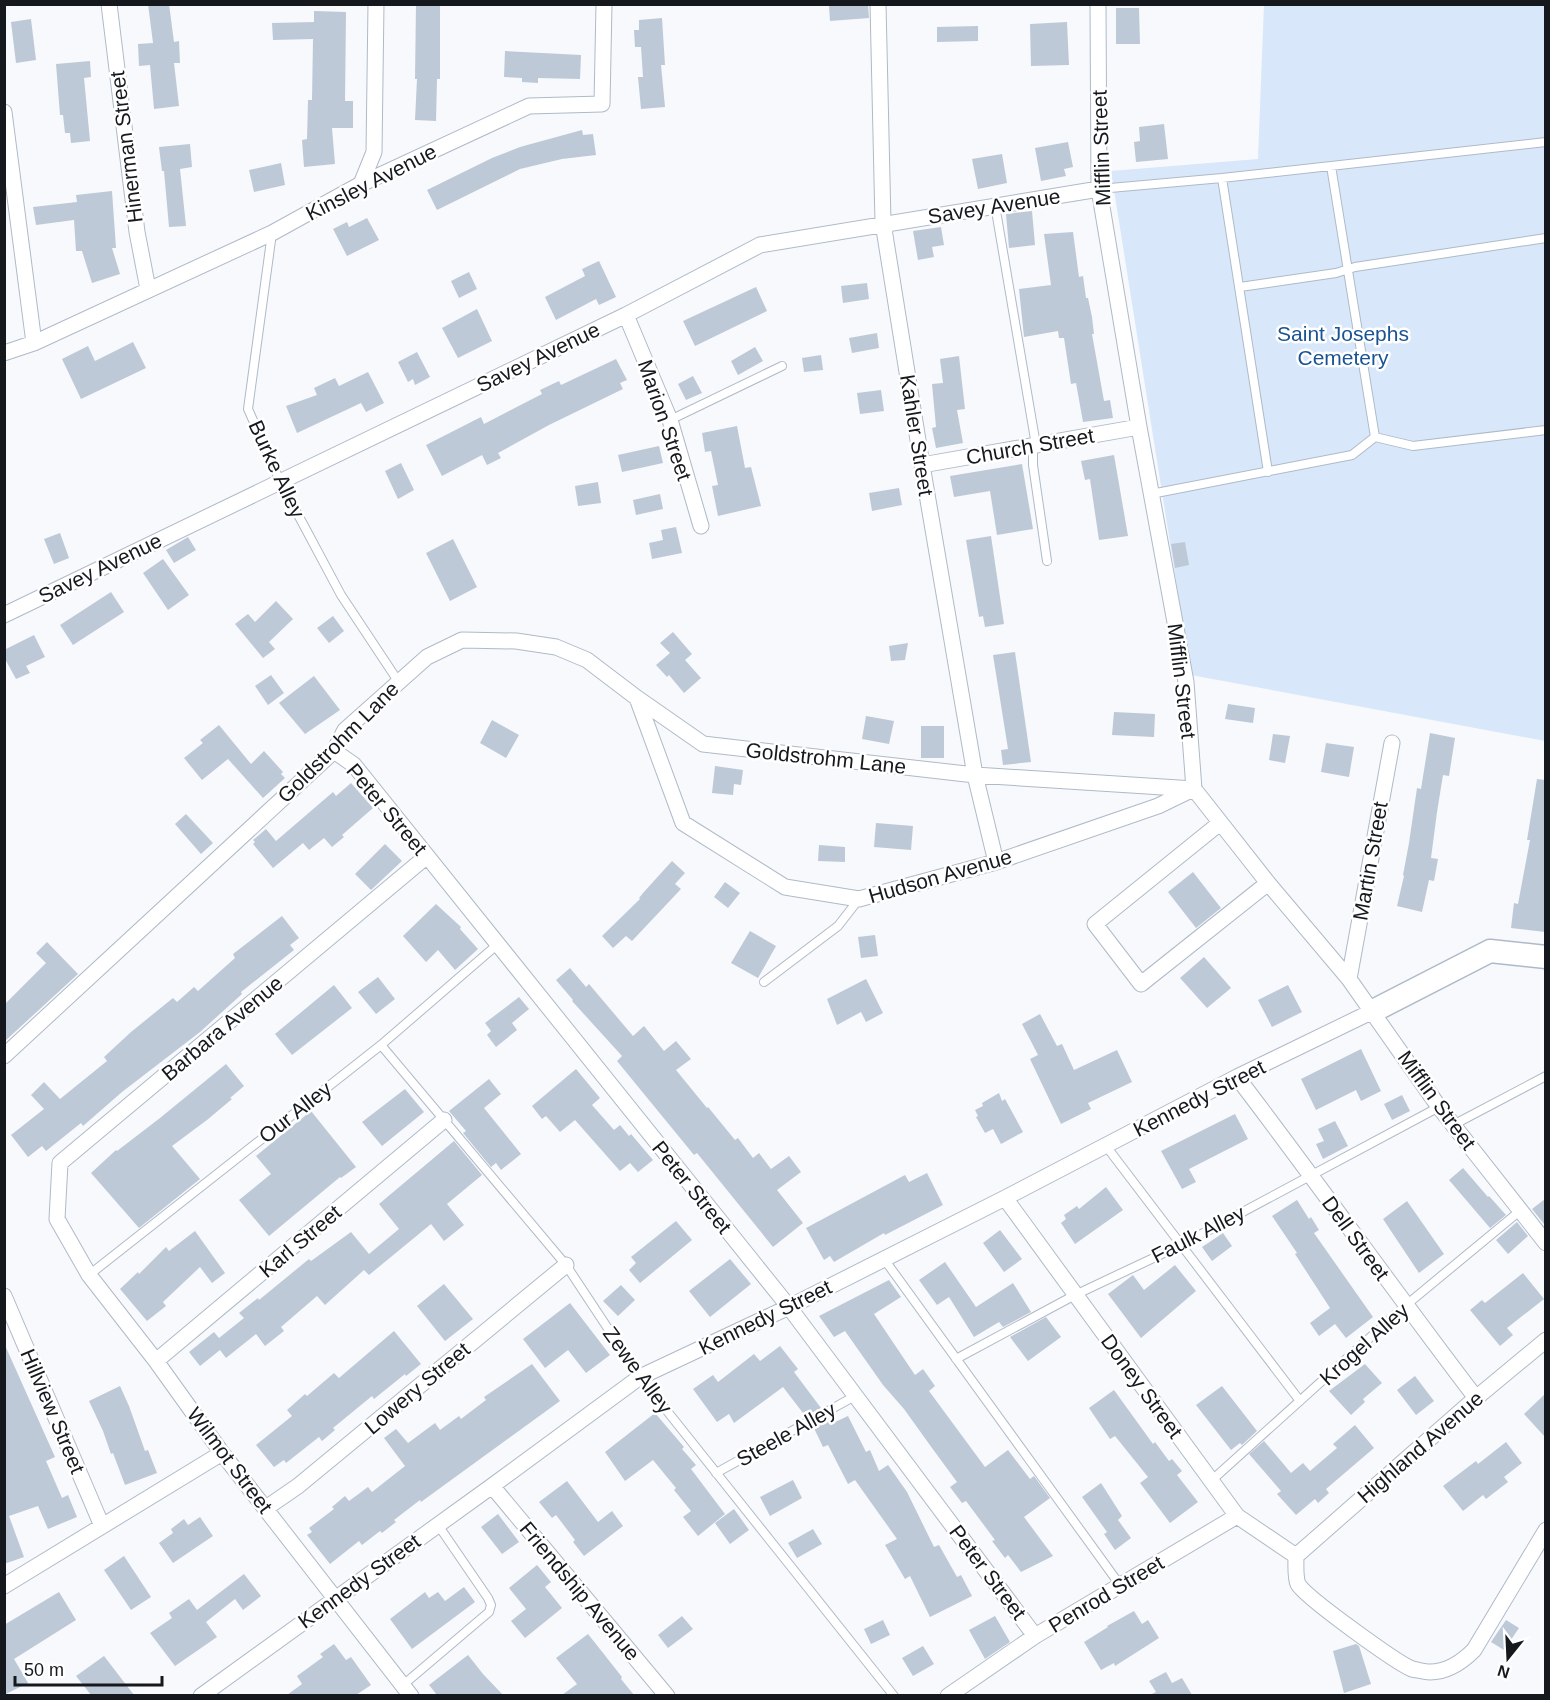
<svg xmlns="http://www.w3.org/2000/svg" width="1550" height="1700" font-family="Arial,sans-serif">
	<rect width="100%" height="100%" fill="#f7f9fc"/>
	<path fill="#d8e7fa" d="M1264 5H1545V741L1191 675 1111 171 1258 159Z"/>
	<path fill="#bec9d7" d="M148 4H169L174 42 179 41 180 63H174L179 106 154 109 150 65 139 66 138 44 153 43Z
		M416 4H440V79H437L436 121 415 120 417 79H415Z
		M845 4H868L869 18 830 21 829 6Z
		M1116 8H1139L1140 44H1116Z
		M314 11 346 12 345 101H353V128H332L335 164 304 167 302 140 307 139 308 100H312L313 39 273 40 272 23 314 22Z
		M662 18 665 65H661L665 107 641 109 638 77H643L641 47H635L634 30H639V20Z
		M31 19 36 60 16 63 11 22Z
		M1067 22 1069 65 1031 66 1030 24Z
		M978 26V41L937 42V27Z
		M505 51 581 55 580 79 538 78V83L522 82V78L504 77Z
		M90 61 91 77 84 78 90 141 71 143 70 133H65L63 115H60L56 64Z
		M1164 124 1168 159 1136 162 1134 142 1140 141 1139 127Z
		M582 130 583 135 593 134 596 155 562 159 520 169 437 210 427 190 492 158 520 147Z
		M1068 142 1073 167 1064 169 1066 176 1041 181 1035 148Z
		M190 144 192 167 180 169 186 226 169 227 164 171H162L159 147Z
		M1002 154 1007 183 978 189 972 159Z
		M281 163 285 185 254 192 249 170Z
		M112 191 116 248H112L120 274 92 283 82 251H76L74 220 36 225 33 207 77 202 76 195Z
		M1032 211 1035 245 1009 248 1006 214Z
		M367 218 379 240 347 256 333 229 347 222 349 227Z
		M941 227 944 245 932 247 934 257 918 260 913 231Z
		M1073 232 1079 277 1083 276 1086 298H1088L1092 317 1094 334H1092L1104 401 1110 400 1113 418 1083 422 1076 383 1071 384 1064 338H1059L1058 331 1024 337 1019 289 1051 285 1044 234Z
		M599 261 616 297 599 305 596 299 556 320 545 297 585 276 582 269Z
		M469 272 477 289 459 298 451 281Z
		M867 283 869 299 843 303 841 286Z
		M756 287 767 311 695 346 683 321Z
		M477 309 492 341 458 358 442 328Z
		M877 333 879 348 852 353 849 338Z
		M133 342 146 368 81 399 62 359 88 346 95 361Z
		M755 347 763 361 738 375 731 361Z
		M417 352 430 377 415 385 413 379 408 382 398 362Z
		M821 355 823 370 804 372 802 358Z
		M959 356 965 409 957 410 963 443 936 448 932 428 936 427 932 384 943 383 940 359Z
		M616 359 627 380 620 383 623 389 549 425 498 453 501 458 487 465 482 455 442 476 426 445 481 417 484 424 542 394 540 390 559 381 561 385Z
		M368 372 384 403 366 412 361 403 297 433 286 406 317 395 314 388 335 378 339 386Z
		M693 376 702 393 686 400 678 384Z
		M881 390 884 411 860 414 857 393Z
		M737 426 745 468 751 467 761 506 718 516 712 486 718 485 711 451 705 452 702 433Z
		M659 446 663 463 622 472 618 455Z
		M1114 455 1128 536 1099 540 1090 479 1085 480 1081 461Z
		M401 463 414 490 398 499 385 471Z
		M1022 464 1033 529 997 535 990 491 954 497 950 476Z
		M598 482 601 503 578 506 575 486Z
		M899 488 902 505 872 511 869 493Z
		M660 494 663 509 636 515 633 500Z
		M676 527 682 553 652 559 649 543 663 540 661 530Z
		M60 533 69 558 54 564 44 539Z
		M991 536 1004 624 985 627 983 616 979 617 966 540Z
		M188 537 196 550 174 563 166 550Z
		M453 539 477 587 450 601 426 553Z
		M1185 542 1189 565 1175 568 1171 544Z
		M163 559 189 595 168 610 143 573Z
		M111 592 124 612 73 645 60 625Z
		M276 601 293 619 269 642 275 649 263 658 235 624 248 614 255 622Z
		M333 616 344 631 329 643 317 628Z
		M673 632 692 654 685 660 701 678 684 693 669 675 667 677 656 665 670 653 660 643Z
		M34 635 45 657 26 666 30 673 16 679 4 657V650Z
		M908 643 905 660 891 661 889 646Z
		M1015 652 1031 762 1003 765 1001 750 1008 749 993 655Z
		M271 675 284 693 268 705 255 686Z
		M314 676 340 710 305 734 279 703Z
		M1228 704 1255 708 1253 723 1225 719Z
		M1114 712 1155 714 1154 737 1112 735Z
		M866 716 894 721 889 744 862 739Z
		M492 720 519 735 506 758 480 743Z
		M219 725 251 764 264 751 283 772 281 774 285 778 263 798 228 759 202 780 184 758 203 743 200 740Z
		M921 726H944V758H921Z
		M1430 733 1455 738 1449 776 1443 775 1437 812 1431 858 1438 859 1434 881 1429 880 1422 912 1397 906 1404 876 1403 875 1409 843 1417 788 1421 789Z
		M1273 734 1290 736 1285 763 1269 760Z
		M1326 743 1354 747 1349 777 1321 772Z
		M715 766 743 770 741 785 734 784 733 795 712 793Z
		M1537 779 1545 780V932L1511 928 1514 903 1518 904 1530 840H1527Z
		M351 783 373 808 342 835 344 837 332 847 324 838 309 850 303 843 273 868 253 844 255 842 253 840 266 829 276 841 333 792 336 796Z
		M186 814 213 843 201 854 175 824Z
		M876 823 913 826 911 850 874 847Z
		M385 844 402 861 371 890 355 874Z
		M819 845 845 847V862L818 861Z
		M672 861 685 873 675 884 681 889 632 941 626 936 613 948 602 936 640 899 639 898 643 893Z
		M1193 872 1221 908 1196 928 1168 892Z
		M725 882 740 893 728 908 714 897Z
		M436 904 461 927 460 929 478 949 455 970 438 950 426 962 403 936Z
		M282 916 299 938 290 945 294 950 241 992 242 994 200 1032 122 1092 83 1126 81 1123 46 1151 42 1146 28 1157 11 1135 44 1109 31 1095 44 1082 60 1099 107 1061 104 1057 131 1032 173 998 177 1002 194 987 198 991 235 958 233 954Z
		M750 931 776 946 758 978 731 963Z
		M875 935 878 956 861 958 858 937Z
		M47 942 78 974 4 1042V1005L46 963 36 953Z
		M1204 957 1231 988 1207 1008 1180 978Z
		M570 968 586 987 589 984 633 1036 644 1026 664 1051 676 1041 691 1059 676 1070 707 1108 708 1107 735 1140 738 1138 753 1158 759 1153 771 1169 789 1156 801 1172 777 1190 803 1223 773 1247 697 1153 694 1155 635 1083 617 1061 622 1056 572 1001 573 1000 556 980Z
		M378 977 395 999 376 1014 358 992Z
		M866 979 883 1013 866 1022 861 1012 837 1025 827 999Z
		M334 985 352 1008 292 1055 275 1034Z
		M1288 985 1302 1012 1272 1027 1258 1000Z
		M519 997 529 1009 512 1023 517 1030 496 1047 487 1035 491 1031 485 1023Z
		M1040 1014 1057 1046 1062 1044 1074 1070 1117 1050 1132 1082 1088 1103 1091 1109 1061 1124 1030 1059 1038 1055 1022 1024Z
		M1361 1049 1381 1091 1361 1101 1356 1090 1316 1110 1301 1079Z
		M226 1064 244 1086 230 1098 232 1099 207 1120 172 1146 200 1179 139 1228 91 1173 116 1150 117 1151 160 1118Z
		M576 1069 600 1098 592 1105 614 1130 620 1125 629 1136 631 1134 653 1160 638 1172 630 1163 620 1171 575 1120 560 1132 546 1116 542 1119 532 1106Z
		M489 1079 501 1094 484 1108 521 1154 501 1170 496 1163 491 1167 463 1133 466 1131 449 1111Z
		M405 1089 424 1112 382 1146 362 1122Z
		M999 1093 1002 1101 1005 1099 1023 1132 1001 1144 993 1129 985 1133 976 1117 978 1116 975 1110 983 1106 982 1103Z
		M1402 1095 1410 1111 1392 1120 1384 1104Z
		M311 1111 356 1167 341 1178 340 1177 269 1236 239 1200 271 1174 256 1156Z
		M1235 1114 1248 1139 1189 1169 1196 1182 1182 1189 1161 1151Z
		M1335 1121 1348 1146 1323 1159 1316 1144 1324 1141 1318 1129Z
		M454 1141 482 1175 447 1204 464 1225 444 1241 431 1224 369 1275 364 1270 325 1305 317 1296 281 1327 284 1331 265 1346 256 1334 226 1358 220 1350 200 1366 189 1352 214 1332 219 1338 244 1318 239 1313 258 1298 259 1300 309 1259 311 1261 351 1232 369 1254 399 1229 379 1204Z
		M1463 1168 1488 1197 1489 1196 1506 1215 1490 1228 1449 1180Z
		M927 1173 943 1205 885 1235 884 1233 834 1262 830 1256 824 1260 806 1228 905 1175 909 1182Z
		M1106 1187 1123 1210 1075 1244 1061 1223 1066 1219 1064 1215 1077 1206 1079 1209Z
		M1545 1199V1222L1544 1224 1532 1209Z
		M1297 1200 1309 1219 1311 1217 1319 1230 1314 1233 1373 1317 1346 1338 1335 1324 1319 1336 1310 1323 1330 1308 1295 1254 1297 1253 1272 1216Z
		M1407 1201 1444 1254 1419 1273 1383 1219Z
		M676 1221 692 1240 640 1283 629 1270 636 1263 631 1257Z
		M1517 1222 1528 1236 1508 1254 1496 1240Z
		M1000 1230 1022 1259 1004 1272 983 1243Z
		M195 1231 225 1273 212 1283 200 1267 163 1302 166 1306 147 1321 120 1289 138 1272 139 1274 166 1247 169 1251Z
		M1223 1233 1232 1246 1212 1261 1202 1247Z
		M730 1259 751 1284 710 1317 689 1291Z
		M945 1262 976 1307 1013 1283 1031 1312 1003 1327 999 1322 974 1337 949 1297 937 1305 919 1280Z
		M1175 1265 1196 1291 1141 1338 1108 1294 1133 1275 1144 1290Z
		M1523 1273 1544 1299 1507 1328 1513 1335 1500 1346 1470 1310 1482 1300 1485 1303Z
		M889 1280 901 1297 874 1314 915 1375 923 1369 935 1386 929 1391 985 1467 1008 1450 1030 1479 1034 1476 1050 1498 1024 1517 1053 1556 1021 1572 1008 1555 1005 1558 992 1541 995 1540 966 1501 962 1503 950 1487 957 1482 932 1448 904 1409 883 1385 845 1331 834 1337 819 1316Z
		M444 1284 473 1319 445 1341 417 1306Z
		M621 1285 635 1300 618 1316 603 1301Z
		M570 1303 610 1355 586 1373 568 1350 545 1368 523 1339Z
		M1046 1317 1061 1337 1028 1361 1010 1337Z
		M394 1331 421 1364 406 1376 405 1374 374 1399 372 1396 333 1428 335 1430 322 1441 319 1437 286 1463 284 1460 274 1467 256 1445 292 1416 287 1410 305 1394 307 1396 334 1373 339 1378Z
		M4 1343 55 1457 46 1461 62 1498 68 1495 77 1517 48 1529 38 1506 9 1516 24 1557 4 1564Z
		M780 1346 798 1369 794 1372 821 1408 808 1415 806 1411 803 1413 783 1387 734 1423 729 1414 717 1422 693 1389 713 1375 718 1382 754 1354 760 1361Z
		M532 1364 560 1401 421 1502 420 1500 394 1520 396 1522 382 1533 380 1531 362 1545 359 1541 330 1564 307 1535 312 1532 309 1528 334 1509 332 1507 345 1496 349 1501 368 1487 372 1492 405 1466 384 1438 396 1429 408 1443 435 1423 440 1430 459 1416 461 1419 486 1400 484 1397Z
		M1365 1364 1382 1383 1363 1399 1365 1402 1351 1415 1329 1391Z
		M1415 1376 1434 1401 1416 1415 1397 1390Z
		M120 1386 129 1406 145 1451 148 1450 157 1473 125 1485 113 1453 111 1454 103 1431 89 1401Z
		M1222 1386 1257 1431 1242 1445 1240 1443 1231 1450 1196 1405Z
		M1114 1390 1153 1444 1155 1442 1169 1461 1172 1459 1182 1471 1177 1475 1198 1502 1170 1523 1140 1483 1148 1477 1115 1436 1110 1439 1089 1408Z
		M1545 1394V1437L1524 1414Z
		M655 1413 684 1447 682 1449 696 1465 691 1469 725 1514 698 1536 683 1517 691 1511 674 1490 676 1488 653 1460 625 1481 605 1452Z
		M848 1416 866 1452 870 1450 879 1471 888 1465 907 1492 934 1547 939 1545 957 1577 961 1575 972 1596 930 1617 910 1576 905 1579 885 1545 897 1539 855 1480 848 1484 828 1445 823 1447 813 1426 828 1418 833 1423Z
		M1355 1425 1374 1448 1326 1489 1329 1493 1318 1503 1315 1499 1296 1515 1277 1494 1281 1491 1249 1454 1264 1441 1291 1473 1303 1463 1310 1471 1337 1448 1333 1444Z
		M1506 1442 1522 1463 1504 1477 1508 1482 1486 1499 1483 1495 1463 1511 1443 1486 1476 1461 1478 1464Z
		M793 1480 802 1498 770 1516 760 1497Z
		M567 1481 598 1522 612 1511 623 1526 584 1556 573 1542 575 1540 556 1515 552 1518 539 1502Z
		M1101 1483 1122 1516 1118 1520 1131 1538 1115 1550 1104 1534 1107 1532 1082 1497Z
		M734 1509 749 1530 730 1544 715 1523Z
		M498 1514 519 1542 502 1554 481 1527Z
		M200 1517 213 1536 173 1563 159 1543 173 1533 171 1529 184 1519 188 1525Z
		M813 1529 822 1544 797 1558 788 1543Z
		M124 1556 151 1597 131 1610 104 1570Z
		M537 1565 551 1582 545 1587 562 1608 525 1638 511 1621 526 1609 509 1588Z
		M244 1574 261 1596 243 1610 235 1599 206 1622 217 1637 175 1666 150 1633 172 1618 169 1613 189 1599 197 1610Z
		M464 1587 475 1602 412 1649 390 1619 425 1592 429 1598 438 1592 445 1601Z
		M59 1592 76 1620 14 1659 28 1683 4 1695V1625Z
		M1134 1611 1142 1624 1148 1620 1159 1638 1115 1666 1114 1663 1101 1670 1084 1642 1108 1627 1107 1626Z
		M682 1616 693 1629 668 1648 658 1635Z
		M995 1616 1010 1642 985 1659 969 1630Z
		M883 1620 890 1635 871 1644 864 1629Z
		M1506 1620 1519 1628 1504 1650 1491 1642Z
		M588 1634 622 1677 621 1679 634 1695H562L577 1684 556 1658Z
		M334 1644 346 1660 351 1657 371 1685 356 1695H287L302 1684 297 1676 323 1657 320 1654Z
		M1356 1644 1359 1646 1371 1684 1344 1693 1333 1651Z
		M923 1646 934 1664 913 1676 902 1658Z
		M468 1655 483 1674 503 1695H437L429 1685Z
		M104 1656 134 1695H91L76 1676Z
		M1166 1672 1172 1683 1182 1678 1192 1695H1150L1156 1692 1149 1681Z"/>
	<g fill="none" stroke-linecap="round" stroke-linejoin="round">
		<defs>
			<path id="lane" d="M1331 166 1375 437
				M1222 178 1268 472
				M1099 189 1222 178 1546 142
				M995 205 1036 445
				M272 233 248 409 280 481 341 595 398 681
				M1240 287 1336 273 1355 267 1546 238
				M670 420 782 366
				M1033 446V465L1047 561
				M1151 494 1352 455 1375 437 1413 446 1546 430
				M764 982 838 926 859 899
				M381 1045 566 1265 640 1377 894 1696
				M1453 1125 1546 1076
				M1106 1146 1300 1401
				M884 1259 1120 1585
				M89 1275 381 1045 498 944
				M956 1359 1075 1295 1181 1245 1439 1107
				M716 1473 855 1396
				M1211 1481 1405 1306 1521 1210
				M403 1685 489 1612 491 1605 488 1598 438 1525"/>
			<path id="street" d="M109 4 137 232 148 289
				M878 4 883 223 922 465 975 775 996 862
				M1098 4 1099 189 1139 427 1186 682 1194 789 1268 883 1349 979 1439 1107 1546 1243
				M4 112 34 343
				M361 184 374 152 376 4
				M626 315 670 420 701 526
				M4 353 34 343 272 233 361 184 529 106 602 104 604 4
				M922 465 1139 427
				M4 615 626 315 760 245 1099 189
				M637 698 683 823 785 887 859 899 996 862 1158 806 1193 789
				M334 751 354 765 789 1307 1035 1636
				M1220 823 1095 924 1141 984 1268 883
				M1349 979 1392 743
				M4 1056 334 751 345 730 427 657 462 640 516 641 556 647 587 660 637 698 703 744 975 775 1194 789
				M1237 1077C1318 1183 1395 1292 1476 1398
				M1005 1198 1237 1516 1296 1556
				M4 1296 102 1526
				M156 1361 444 1120
				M492 1486 667 1696
				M266 1508 298 1486 566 1265
				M1296 1556C1296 1564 1295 1577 1298 1584 1305 1597 1397 1663 1412 1669 1418 1670 1425 1672 1430 1672 1448 1672 1462 1662 1474 1650L1546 1530
				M1296 1556 1476 1398 1546 1340
				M4 1586 222 1453
				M201 1696 492 1486 640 1377 789 1307 1005 1198 1237 1077 1373 1011
				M411 1696 222 1453 156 1361 89 1275 57 1219 60 1163 427 856
				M948 1696 1035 1636 1237 1516"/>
			<path id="secondary" d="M1373 1011 1490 951 1546 957"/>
		</defs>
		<use href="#lane" stroke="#afbac8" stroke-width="10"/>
		<use href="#street" stroke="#afbac8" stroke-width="17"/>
		<use href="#secondary" stroke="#afbac8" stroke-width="25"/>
		<use href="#lane" stroke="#fff" stroke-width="8"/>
		<use href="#street" stroke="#fff" stroke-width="15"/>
		<use href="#secondary" stroke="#fff" stroke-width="22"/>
	</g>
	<g text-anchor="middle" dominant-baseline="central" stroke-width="5" stroke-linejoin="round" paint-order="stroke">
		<g font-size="21" fill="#15191e" stroke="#fff">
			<text transform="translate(126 147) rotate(-97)">Hinerman Street</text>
			<text transform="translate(1101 148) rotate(-92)">Mifflin Street</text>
			<text transform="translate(371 182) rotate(-27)">Kinsley Avenue</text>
			<text transform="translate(994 206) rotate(-9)">Savey Avenue</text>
			<text transform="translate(538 357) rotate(-26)">Savey Avenue</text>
			<text transform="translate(665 420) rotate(71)">Marion Street</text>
			<text transform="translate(917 435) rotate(81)">Kahler Street</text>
			<text transform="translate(1030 446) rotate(-10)">Church Street</text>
			<text transform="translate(277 469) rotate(65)">Burke Alley</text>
			<text transform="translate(100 568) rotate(-26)">Savey Avenue</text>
			<text transform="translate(1182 681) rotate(83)">Mifflin Street</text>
			<text transform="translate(338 742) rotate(-45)">Goldstrohm Lane</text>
			<text transform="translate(826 758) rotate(6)">Goldstrohm Lane</text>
			<text transform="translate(387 809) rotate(50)">Peter Street</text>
			<text transform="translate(1370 861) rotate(-80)">Martin Street</text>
			<text transform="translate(940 876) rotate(-16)">Hudson Avenue</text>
			<text transform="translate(222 1028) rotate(-40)">Barbara Avenue</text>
			<text transform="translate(1199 1098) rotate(-27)">Kennedy Street</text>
			<text transform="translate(1437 1100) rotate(54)">Mifflin Street</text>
			<text transform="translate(295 1112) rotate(-38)">Our Alley</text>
			<text transform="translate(692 1187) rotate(51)">Peter Street</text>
			<text transform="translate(1198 1234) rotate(-27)">Faulk Alley</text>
			<text transform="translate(1356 1238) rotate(54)">Dell Street</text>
			<text transform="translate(300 1241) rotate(-40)">Karl Street</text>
			<text transform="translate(765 1317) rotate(-26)">Kennedy Street</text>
			<text transform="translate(1364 1344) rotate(-42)">Krogel Alley</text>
			<text transform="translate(638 1370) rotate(54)">Zewe Alley</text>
			<text transform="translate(1142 1386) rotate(54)">Doney Street</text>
			<text transform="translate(417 1388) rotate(-40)">Lowery Street</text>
			<text transform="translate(53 1411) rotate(67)">Hillview Street</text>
			<text transform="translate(786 1434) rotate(-29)">Steele Alley</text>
			<text transform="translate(1420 1447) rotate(-41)">Highland Avenue</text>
			<text transform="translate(230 1460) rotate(53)">Wilmot Street</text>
			<text transform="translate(988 1572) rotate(53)">Peter Street</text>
			<text transform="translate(359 1581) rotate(-36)">Kennedy Street</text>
			<text transform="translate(580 1591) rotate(50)">Friendship Avenue</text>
			<text transform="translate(1106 1594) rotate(-31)">Penrod Street</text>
		</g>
		<g font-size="21" fill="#195393" stroke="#fff">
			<text x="1343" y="333">Saint Josephs<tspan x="1343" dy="24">Cemetery</tspan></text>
		</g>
	</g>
	<rect width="1550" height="1700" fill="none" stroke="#15191e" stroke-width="12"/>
	<g transform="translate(1508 1658) rotate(198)" stroke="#ffffff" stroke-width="4.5" paint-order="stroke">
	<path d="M0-4.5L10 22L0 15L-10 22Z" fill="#15191e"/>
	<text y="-9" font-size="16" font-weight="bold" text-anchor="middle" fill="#15191e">N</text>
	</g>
	<path d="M15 1676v9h147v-9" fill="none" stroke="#15191e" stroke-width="3"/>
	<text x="24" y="1676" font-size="18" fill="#15191e" stroke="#ffffff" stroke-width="4.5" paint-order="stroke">50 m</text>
</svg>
